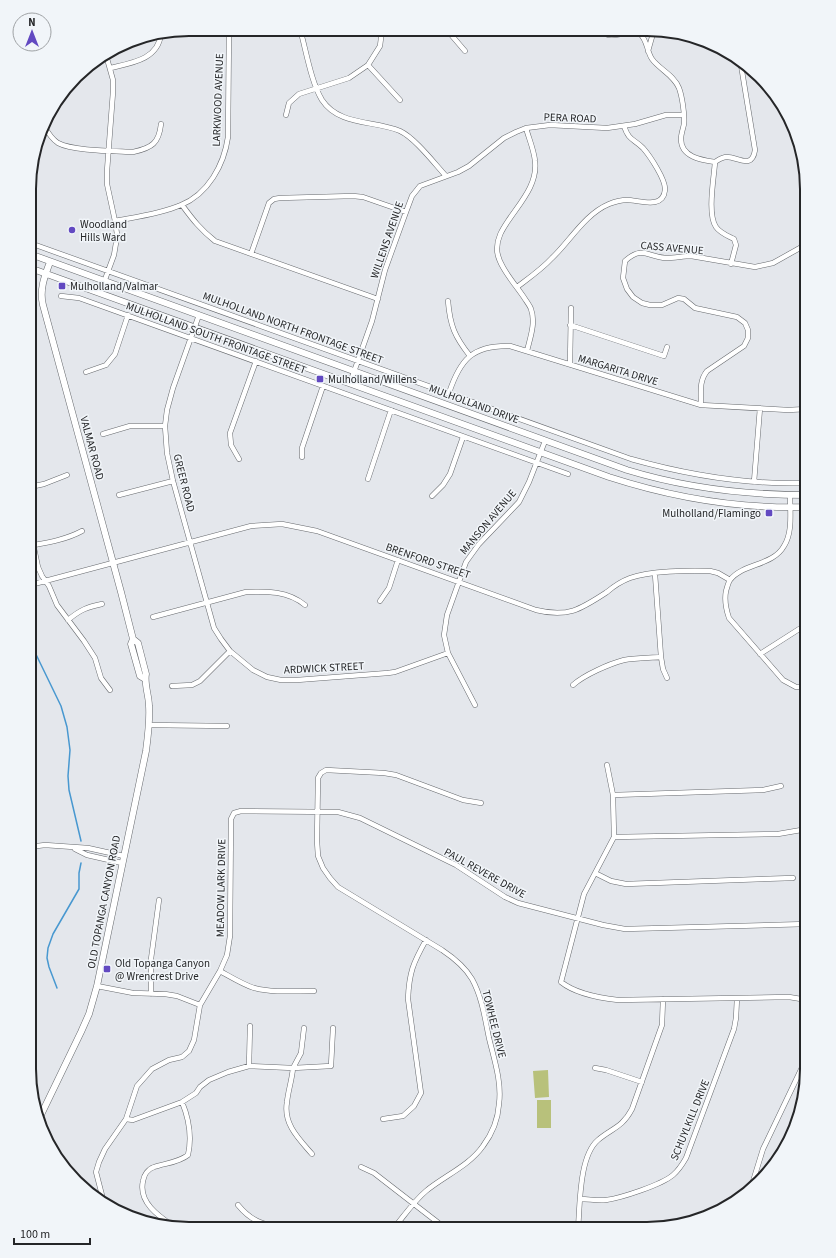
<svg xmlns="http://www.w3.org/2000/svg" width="836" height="1258" font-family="'Source Sans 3',sans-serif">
	<rect width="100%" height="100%" fill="#e4e7ec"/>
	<path fill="#b8c17b" d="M548 1070 549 1097 535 1098 533 1071Z
		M537 1100H551V1128H537Z"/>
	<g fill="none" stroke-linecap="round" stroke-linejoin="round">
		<path stroke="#4898d0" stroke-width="1.5" d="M30 642 61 706 67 727 70 750 68 776 69 790 81 841
			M57 988 49 967 47 958 48 948 53 934 79 889V873L81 863"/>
		<defs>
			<path id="street" d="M300 29C306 50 311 82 322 100 339 126 374 120 400 131 415 138 434 163 446 176
				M447 30 465 51
				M599 30C613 43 629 27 640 34 647 39 647 52 652 59 659 69 674 75 679 88 682 96 685 115 684 124 683 129 681 134 681 139 681 157 701 160 715 162
				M648 51 652 37 651 30
				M368 65 400 100
				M110 68C131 63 158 60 161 34
				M286 115 289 103 299 94 349 78 368 65 380 46 382 30
				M44 126C48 133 52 139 58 143 73 151 114 151 133 152 152 148 159 143 161 124
				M526 128C529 139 534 150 535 161 538 184 520 203 508 221 502 230 497 238 497 249 497 265 516 285 525 299 527 302 530 306 531 309 536 323 530 338 527 351
				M715 162C718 160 722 157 727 157 738 157 752 170 755 150L740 59
				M715 162C714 178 707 214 716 227 720 233 728 236 734 239L736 245 731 264
				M182 205C193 220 201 230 215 241L378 299
				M115 221C136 217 160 214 181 205 208 194 224 165 228 137L229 29
				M30 243 631 459C688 475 747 485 807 483
				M251 254 269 203 274 199 280 198 353 196 363 197 406 212
				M517 287C529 278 542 269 552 258 570 241 585 214 609 204 614 202 621 200 627 200 639 200 663 210 665 190 666 180 650 156 643 148 633 138 629 141 624 126
				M100 293 114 255 116 243 117 234 115 221 107 184V171L113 92V80L106 55
				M61 296 79 298 568 474
				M448 301C450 326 455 337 470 356
				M199 315 173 388 167 410 165 426 167 453 173 481 214 628 221 639 230 651
				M570 325 664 356 667 347
				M570 364 571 308
				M86 372 106 365 115 354 128 315
				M350 383 372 321 385 270 406 212 412 196 420 186 458 172 469 166 504 138 516 132 526 128 550 125 607 128 635 124 666 115H683
				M449 393C460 360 472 345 510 346L701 405 788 410 807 409
				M701 405C701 392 699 381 707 371L744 346 748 338V330L745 323 737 317 695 308 684 299 678 298 662 305H650L642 303 633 297 627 289 623 278 625 261C643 245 647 257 666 258 675 258 683 256 691 256L755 267 773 263 807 244
				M103 434 130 426H165
				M302 457V448L323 386
				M239 459 231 445 230 433 256 361
				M368 479 391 410
				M754 482 760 408
				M30 487 44 484 67 475
				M119 495 173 481
				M790 495C790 511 793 532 784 546 773 566 743 563 730 580 728 583 727 588 726 591 724 601 726 609 729 618L783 680 796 687H807
				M432 496 443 485 450 474 463 437
				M30 529 38 567 42 576 49 586 57 605 84 641 95 658 101 678 110 690
				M34 545C51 542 67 539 82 531
				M655 574 661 657 663 669 667 678
				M30 585 251 526 282 524 317 531 536 610C568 618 581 609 607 592 614 586 622 581 630 578 649 571 690 570 710 571L718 573 730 580
				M380 601 389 588 398 560
				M153 617 246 592C267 591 288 591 305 605
				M68 620C80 610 87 607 102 604
				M760 654 807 624
				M573 685C584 675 609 664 624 660 636 658 649 658 661 657
				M172 686 192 685 200 681 230 651 253 670 267 677 281 680H297L388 673 395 672 448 653
				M475 705 448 653 444 635 447 615 466 562 479 544 519 502 529 482 545 441
				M149 725 227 726
				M607 765 613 795 614 837 584 894 561 982C576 994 600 998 618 1000L789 997 807 1000
				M613 795 763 790 781 786
				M614 837 778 834 807 829
				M29 847 45 845 88 848 124 856
				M75 849 87 855 122 863
				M595 873 611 881 626 884 793 878
				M220 971C231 977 242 984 254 988 273 993 294 991 314 991
				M97 986 133 993 165 994 177 996 200 1005
				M151 994V959L159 900
				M249 1066 250 1026
				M293 1068 331 1066 333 1028
				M293 1068 301 1053 304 1028
				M595 1068 606 1070 642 1082
				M126 1119 133 1120 182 1102 196 1093 200 1087 209 1080 228 1072 249 1066 293 1068C292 1080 288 1091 287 1102 283 1124 299 1139 312 1154
				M383 1119 403 1116 414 1106 421 1093 408 999C409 973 413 963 426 940
				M361 1167 374 1173 445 1228
				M750 1191 763 1149 807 1057
				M581 1199C589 1199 597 1201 606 1200 621 1198 661 1185 673 1175 679 1170 682 1165 686 1158L734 1029 736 1018 737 998
				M104 1203 96 1172 99 1162 105 1149 126 1119 137 1086 152 1069 169 1060 182 1057 189 1051 194 1040 200 1005 220 971 227 955 230 936 231 819 234 813 241 811 338 812 360 818 456 865 505 897 518 903 603 925 625 929 807 924
				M238 1205C251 1221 262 1224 282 1228
				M176 1228C160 1217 138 1203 143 1181 144 1175 148 1169 154 1167 165 1163 178 1163 188 1155 192 1137 189 1119 182 1102
				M394 1228C404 1216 414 1201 426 1191 444 1176 469 1166 483 1146 492 1134 498 1119 499 1104 502 1082 494 1059 489 1038 485 1019 482 997 472 979 465 967 454 958 442 950L338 887 330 878 323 868 318 856 317 841 318 778 321 773 326 770 384 773 396 775 463 800 481 803
				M578 1229C580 1205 579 1156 598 1140 612 1128 622 1128 632 1109L662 1025 663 999"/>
			<path id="secondary" d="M30 254 627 470C686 488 746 495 807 495
				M50 262C45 275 39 290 43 305L121 592 133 639 131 644 140 676 145 679
				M30 268 609 477C674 498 739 509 807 507
				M39 1119 81 1032 89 1014 97 986 146 751C148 736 150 721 149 706 149 696 144 684 146 674L138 643 133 639"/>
		</defs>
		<use href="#street" stroke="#676a6e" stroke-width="5.5"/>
		<use href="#secondary" stroke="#676a6e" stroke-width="7"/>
		<use href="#street" stroke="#fff" stroke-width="4.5"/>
		<use href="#secondary" stroke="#fff" stroke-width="6"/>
	</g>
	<g fill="#6249c1" stroke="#f1f5f9" stroke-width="1.5">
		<circle cx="72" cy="230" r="4"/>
		<rect x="58" y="282" width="8" height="8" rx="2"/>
		<rect x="316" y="375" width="8" height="8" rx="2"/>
		<rect x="765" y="509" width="8" height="8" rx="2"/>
		<rect x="103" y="965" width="8" height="8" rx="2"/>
	</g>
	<g text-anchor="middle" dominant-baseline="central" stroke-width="3" stroke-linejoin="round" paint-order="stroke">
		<g font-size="11" fill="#252628" stroke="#f1f5f9">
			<text transform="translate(218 100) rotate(-88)">LARKWOOD AVENUE</text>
			<text transform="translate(570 118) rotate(2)">PERA ROAD</text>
			<text transform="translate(387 240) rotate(-71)">WILLENS AVENUE</text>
			<text transform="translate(672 248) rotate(5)">CASS AVENUE</text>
			<text transform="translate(293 328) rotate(20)">MULHOLLAND NORTH FRONTAGE STREET</text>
			<text transform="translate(216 338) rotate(20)">MULHOLLAND SOUTH FRONTAGE STREET</text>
			<text transform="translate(618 370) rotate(17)">MARGARITA DRIVE</text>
			<text transform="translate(474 404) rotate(20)">MULHOLLAND DRIVE</text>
			<text transform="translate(92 448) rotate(75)">VALMAR ROAD</text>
			<text transform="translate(184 483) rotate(76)">GREER ROAD</text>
			<text transform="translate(488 522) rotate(-50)">MANSON AVENUE</text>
			<text transform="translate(428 561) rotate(19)">BRENFORD STREET</text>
			<text transform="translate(324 668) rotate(-3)">ARDWICK STREET</text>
			<text transform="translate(485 873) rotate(29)">PAUL REVERE DRIVE</text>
			<text transform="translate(221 888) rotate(-89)">MEADOW LARK DRIVE</text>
			<text transform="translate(104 902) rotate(-79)">OLD TOPANGA CANYON ROAD</text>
			<text transform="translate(494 1024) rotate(76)">TOWHEE DRIVE</text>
			<text transform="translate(690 1120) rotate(-68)">SCHUYLKILL DRIVE</text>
		</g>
		<g font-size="11" fill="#252628" stroke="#f1f5f9" text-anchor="start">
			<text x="80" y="224">Woodland<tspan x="80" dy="13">Hills Ward</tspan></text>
			<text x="70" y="286">Mulholland/Valmar</text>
			<text x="328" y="379">Mulholland/Willens</text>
			<text x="761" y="513" text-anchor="end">Mulholland/Flamingo</text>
			<text x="115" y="963">Old Topanga Canyon<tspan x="115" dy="13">@ Wrencrest Drive</tspan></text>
		</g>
	</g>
	<path d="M0 0H836V1258H0ZM189 36H647A153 153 0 0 1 800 189V1069A153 153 0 0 1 647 1222H189A153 153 0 0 1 36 1069V189A153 153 0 0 1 189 36Z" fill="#f1f5f9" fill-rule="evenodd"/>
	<path fill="none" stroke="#252628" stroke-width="2" d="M189 36H647A153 153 0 0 1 800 189V1069A153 153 0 0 1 647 1222H189A153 153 0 0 1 36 1069V189A153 153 0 0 1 189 36Z"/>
	<g transform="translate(32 32)"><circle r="19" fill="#f1f5f9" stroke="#9fa2a5"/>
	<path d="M0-3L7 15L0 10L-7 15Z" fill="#6249c1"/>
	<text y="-6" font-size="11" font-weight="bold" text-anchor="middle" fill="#252628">N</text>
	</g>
	<path d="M14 1238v6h76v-6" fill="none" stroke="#252628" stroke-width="2"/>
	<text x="20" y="1238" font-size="12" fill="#252628" stroke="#f1f5f9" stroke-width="3" paint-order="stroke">100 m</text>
</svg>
